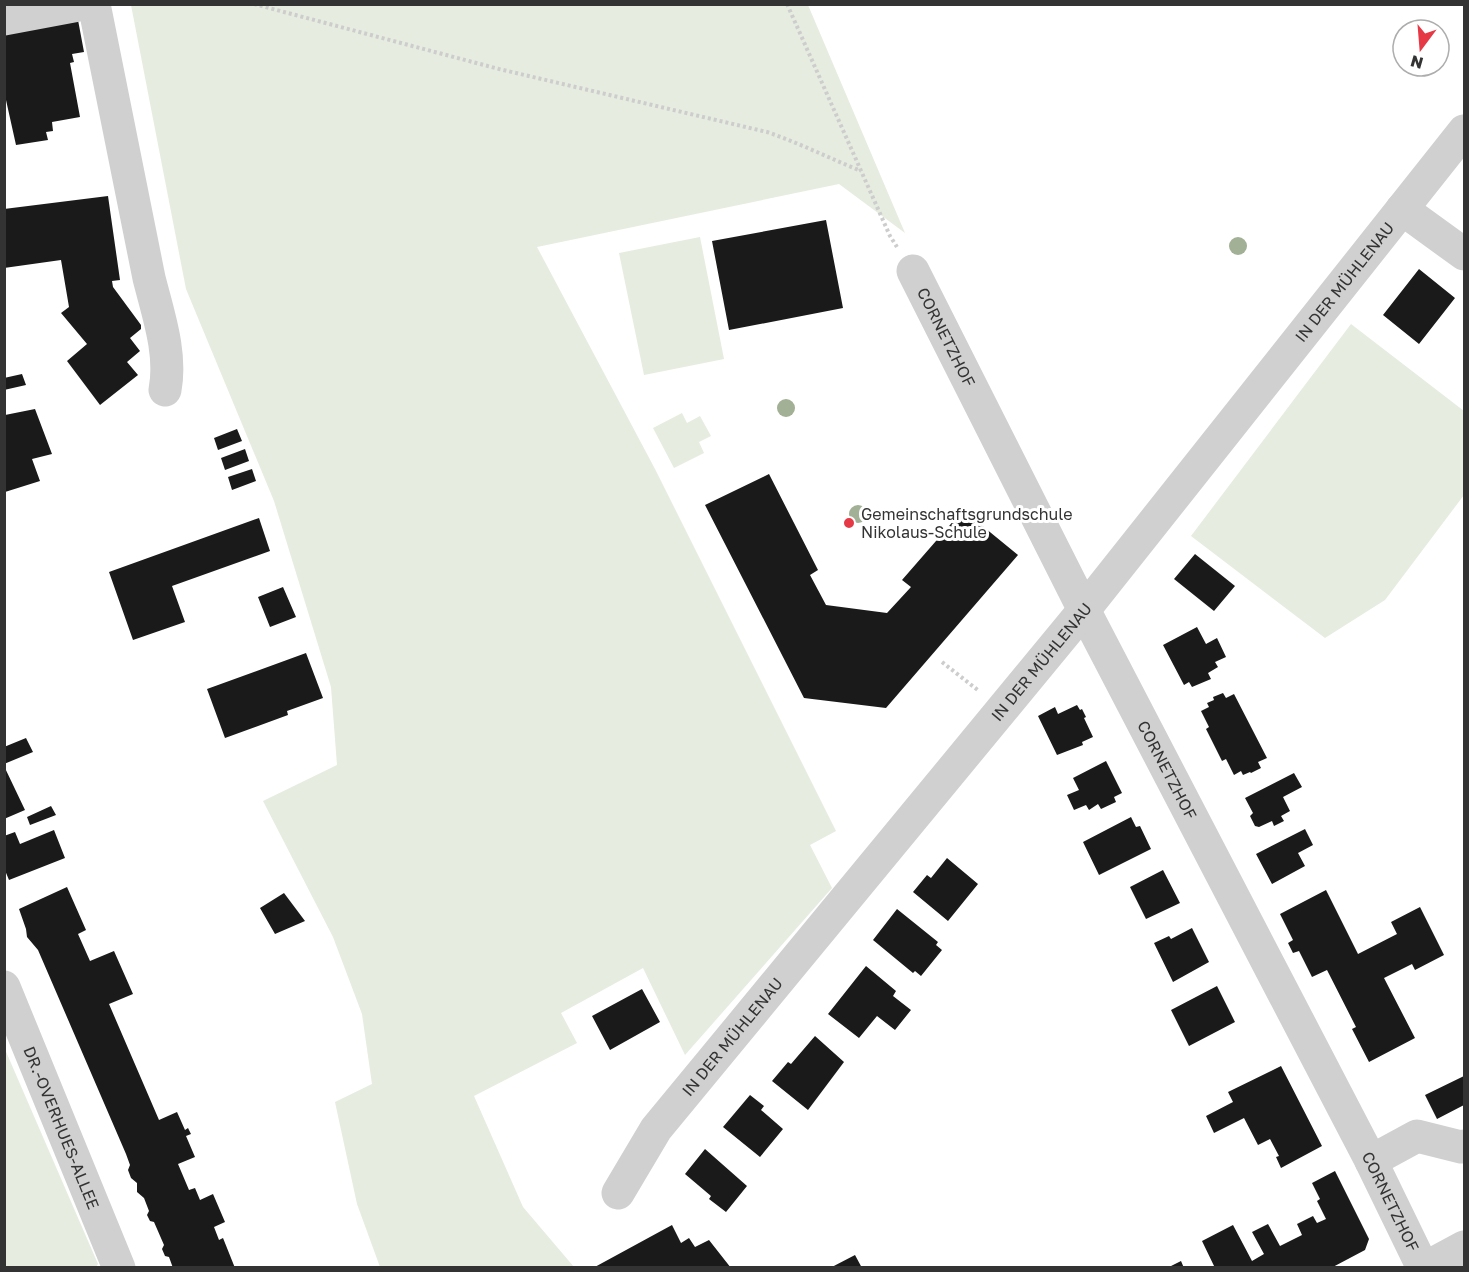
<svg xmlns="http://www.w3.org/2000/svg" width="1469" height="1272" font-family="'Golos Text',sans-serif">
	<rect width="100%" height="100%" fill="#fff"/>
	<path fill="#e6ecdf" d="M131 5H808L905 233 839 184 537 247 655 469 836 831 810 845 832 888 685 1055 643 968 561 1013 577 1043 474 1096 523 1207 574 1267H380L357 1204 335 1102 372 1084 362 1014 333 937 263 801 337 765 331 687 274 501 186 289Z
		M700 237 724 359 644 375 619 253Z
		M1351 324 1464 411V495L1385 600 1325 638 1191 536Z
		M682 413 687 423 700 416 711 436 699 442 704 453 674 468 653 428Z
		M4 1047 98 1264 96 1267H5Z"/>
	<path fill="#1a1a1a" d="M78 20 84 52 72 54 74 62 70 63 80 117 52 122 53 131 46 132 48 140 16 145 4 91V33Z
		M108 196 120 280 112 281 113 287 141 325V329L130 338 140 351 127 362 138 375 100 405 67 361 87 344 61 313 69 307 61 260 4 268V209Z
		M826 220 843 308 729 330 712 241Z
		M1419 269 1455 298 1419 344 1383 315Z
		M22 374 26 385 4 390V378Z
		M35 409 52 454 32 459 40 481 5 492V415Z
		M237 429 242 441 218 450 214 438Z
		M245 449 249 461 225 470 221 458Z
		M252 469 256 481 232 490 228 477Z
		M769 474 818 570 810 575 826 605 887 613 911 587 902 580 963 510 1018 555 886 708 804 698 705 505Z
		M259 518 270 551 172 586 185 622 133 640 109 572Z
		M1195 554 1235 586 1214 611 1174 579Z
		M283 587 296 617 270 627 258 597Z
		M1197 627 1206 644 1217 638 1226 657 1215 662 1218 667 1208 673 1211 679 1192 687 1189 682 1184 685 1163 645Z
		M306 653 323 698 287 711 288 715 225 738 207 689Z
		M1223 693 1226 698 1234 694 1267 758 1258 762 1261 768 1251 773 1250 772 1243 775 1241 771 1234 775 1226 759 1222 761 1206 729 1209 727 1201 711 1209 707 1207 703 1214 700 1213 697Z
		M1077 705 1080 710 1082 709 1086 717 1084 718 1093 737 1082 742 1083 745 1057 755 1038 716 1055 707 1058 714Z
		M26 738 33 752 4 764V747Z
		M1106 761 1122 793 1114 797 1116 802 1101 809 1098 804 1089 810 1086 805 1074 810 1067 795 1079 790 1073 778Z
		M4 766 25 810 4 819Z
		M1294 773 1302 787 1283 797 1290 811 1281 816 1284 821 1274 826 1272 821 1259 827 1255 826 1250 816 1253 813 1245 798Z
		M51 806 56 815 30 825 27 817Z
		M1131 817 1136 827 1140 826 1151 849 1099 875 1083 842Z
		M1305 829 1313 845 1298 853 1305 866 1272 884 1256 854Z
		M54 830 65 858 9 880 4 868V836L15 832 20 844Z
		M947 858 978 884 948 921 913 892 927 875 931 878Z
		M1163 870 1180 903 1146 919 1130 887Z
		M67 887 86 930 78 934 90 961 114 951 133 994 109 1004 159 1120 177 1112 185 1130 188 1128 191 1134 186 1136 195 1157 178 1164 189 1190 195 1188 200 1200 213 1194 225 1222 214 1227 219 1240 223 1238 235 1268H173L169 1257 165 1256 162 1249 164 1245 154 1222 150 1221 147 1215 149 1211 144 1198 137 1192V1183L131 1178 128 1170 130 1165 126 1154 38 950 27 937 26 929 19 909Z
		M1326 890 1358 954 1397 934 1391 922 1420 907 1444 955 1415 970 1412 964 1384 978 1415 1038 1369 1062 1352 1029 1356 1027 1327 970 1312 977 1299 951 1293 953 1288 943 1293 940 1280 914Z
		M284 893 305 921 275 934 260 908Z
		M897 909 938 942 936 945 942 950 921 976 915 971 913 973 873 940Z
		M1192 928 1209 962 1173 982 1154 943 1169 936 1171 939Z
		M866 966 896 991 893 996 911 1010 895 1030 877 1016 859 1038 828 1014Z
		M1217 986 1235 1022 1189 1046 1171 1010Z
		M642 989 660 1022 610 1050 592 1016Z
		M815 1036 844 1062 808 1110 772 1081 788 1062 791 1064Z
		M1281 1066 1322 1146 1281 1168 1276 1157 1279 1156 1270 1139 1258 1145 1244 1118 1214 1133 1206 1116 1233 1102 1228 1092Z
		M1464 1076V1105L1437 1119 1425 1095Z
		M750 1095 764 1106 761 1110 783 1129 760 1157 723 1127Z
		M705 1149 747 1186 726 1212 709 1199 711 1196 685 1174Z
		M1335 1171 1369 1239 1365 1250 1331 1268H1215L1202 1241 1233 1225 1252 1261 1264 1254 1252 1232 1268 1224 1280 1246 1302 1235 1297 1224 1313 1216 1317 1223 1326 1219 1317 1201 1320 1199 1312 1183Z
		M672 1225 681 1243 689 1238 695 1247 709 1240 731 1268H593Z
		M855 1255 862 1268H830Z
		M1181 1261 1184 1268H1167Z"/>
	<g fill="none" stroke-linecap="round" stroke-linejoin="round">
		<path stroke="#cdcdcd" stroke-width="4" stroke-dasharray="3 3" stroke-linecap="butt" d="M254 4 499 69 767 132C799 143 829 158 861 171
			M787 4 890 236 897 247
			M942 662 979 691"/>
		<g stroke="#d0d0d0" stroke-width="33">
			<path d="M94 4 149 278C158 314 172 353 165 390"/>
			<path d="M4 19 84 4"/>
			<path d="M1402 209 1464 254"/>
			<path id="s1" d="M913 271 1084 610 1371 1161 1423 1268"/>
			<path id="s2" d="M4 987 119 1268"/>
			<path d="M1371 1161 1417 1136 1461 1147 1464 1146"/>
			<path id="s3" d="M618 1193 656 1129 1084 610 1464 131"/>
			<path d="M1425 1268 1464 1247"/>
		</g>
	</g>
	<g fill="#a2b095">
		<circle cx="1238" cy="246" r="9"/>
		<circle cx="786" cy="408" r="9"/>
		<circle cx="858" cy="514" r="9"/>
	</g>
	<circle fill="#e63946" stroke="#fff" stroke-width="2" cx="849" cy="523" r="6"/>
	<g text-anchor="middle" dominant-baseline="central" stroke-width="6" stroke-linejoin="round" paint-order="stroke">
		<g font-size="16" fill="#333" stroke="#fff">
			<text stroke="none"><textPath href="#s3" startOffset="1166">IN DER MÜHLENAU</textPath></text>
			<text stroke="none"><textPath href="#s1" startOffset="74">CORNETZHOF</textPath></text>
			<text stroke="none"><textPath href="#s3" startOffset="680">IN DER MÜHLENAU</textPath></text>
			<text stroke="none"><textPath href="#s1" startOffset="560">CORNETZHOF</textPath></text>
			<text stroke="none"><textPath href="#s3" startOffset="194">IN DER MÜHLENAU</textPath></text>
			<text stroke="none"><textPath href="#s2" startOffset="152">DR.-OVERHUES-ALLEE</textPath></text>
			<text stroke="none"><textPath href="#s1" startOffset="1046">CORNETZHOF</textPath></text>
		</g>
		<g font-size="16" fill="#333" stroke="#fff" text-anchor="start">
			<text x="861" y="514">Gemeinschaftsgrundschule<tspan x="861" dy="18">Nikolaus-Schule</tspan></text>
		</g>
	</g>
	<rect width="1469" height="1272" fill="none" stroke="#333333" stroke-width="12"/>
	<g transform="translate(1421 48) rotate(196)"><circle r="28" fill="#ffffff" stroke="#adadad" stroke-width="1.5"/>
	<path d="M0-4.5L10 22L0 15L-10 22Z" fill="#e63946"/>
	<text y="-9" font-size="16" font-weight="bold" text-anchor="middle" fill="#333333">N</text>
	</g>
</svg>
